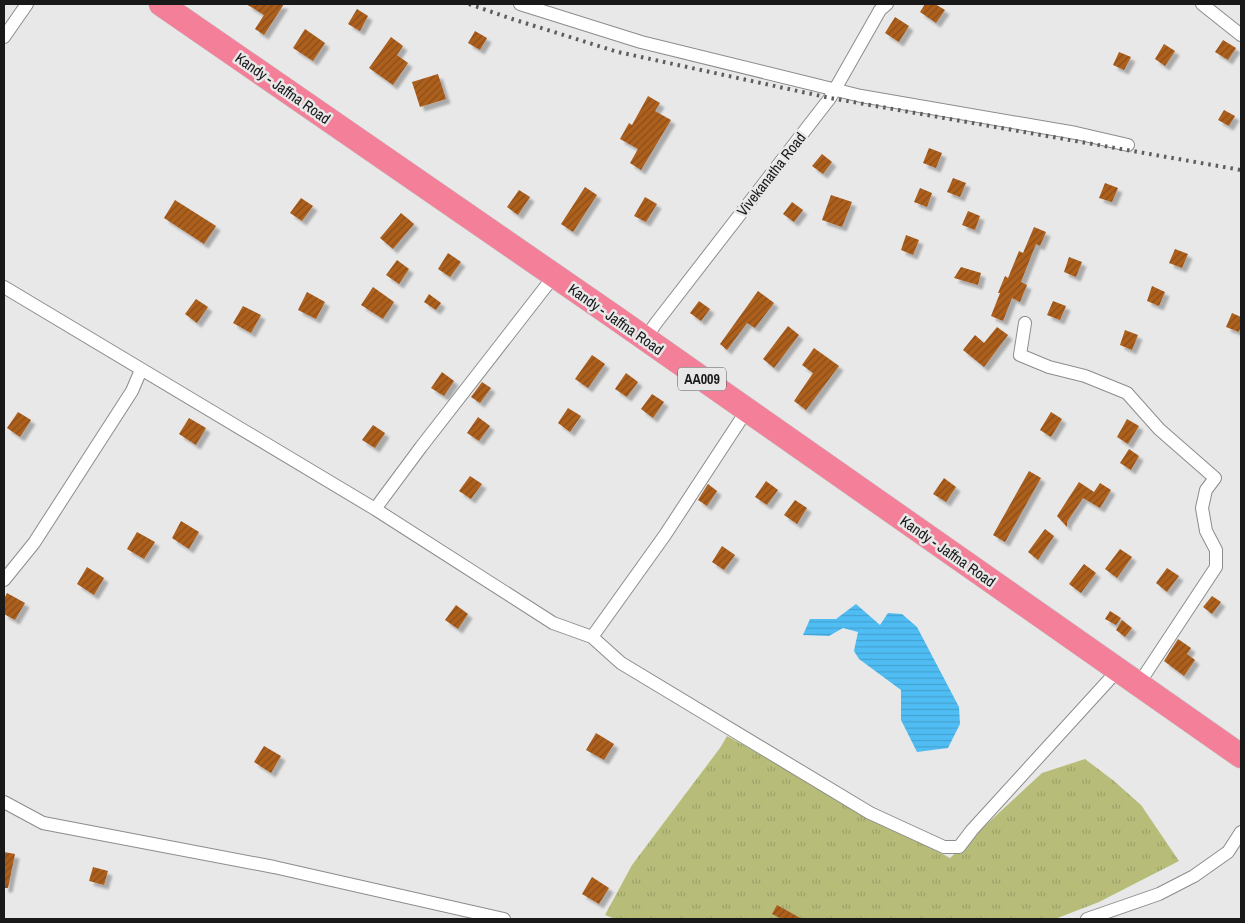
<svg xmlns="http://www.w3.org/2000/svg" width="1245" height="923" font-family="'Archivo Narrow',sans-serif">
	<defs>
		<pattern id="grass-tufts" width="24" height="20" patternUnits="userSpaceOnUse" patternTransform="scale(1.25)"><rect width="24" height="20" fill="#b8bc79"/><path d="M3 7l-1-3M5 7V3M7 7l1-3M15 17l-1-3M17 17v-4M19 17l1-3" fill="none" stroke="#9ea168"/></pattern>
		<pattern id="water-rules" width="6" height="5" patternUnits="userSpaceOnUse" patternTransform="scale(1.25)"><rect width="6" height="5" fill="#4fbdf3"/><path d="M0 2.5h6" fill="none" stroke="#44a2d0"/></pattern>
		<pattern id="building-hatch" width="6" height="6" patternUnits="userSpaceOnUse" patternTransform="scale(1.25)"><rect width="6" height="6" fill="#ad5f1d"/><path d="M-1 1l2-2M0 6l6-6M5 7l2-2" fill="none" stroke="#8c4e19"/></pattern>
		<filter id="shadow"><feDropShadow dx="4.5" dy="4.5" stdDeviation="1" flood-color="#0004"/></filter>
	</defs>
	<rect width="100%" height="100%" fill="#e8e8e9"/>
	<path fill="url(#grass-tufts)" d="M727 736 950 858 1042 773 1085 759 1114 781 1141 805 1179 861 1099 902 1055 919H615L605 915 632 865 720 748Z"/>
	<path fill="url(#water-rules)" d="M856 604 880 625 888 613 902 614 917 627 959 707 960 724 948 748 917 752 901 720V690L859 659 854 651 858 632 843 628 829 636 803 635 810 619H836Z"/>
	<path fill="url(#building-hatch)" filter="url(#shadow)" d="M246 4H284L264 35 255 29 264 15Z
		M925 4H935L945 10 936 23 920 12Z
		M357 9 368 16 360 31 348 24Z
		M895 17 909 26 899 42 885 33Z
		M305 29 325 43 313 61 293 48Z
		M475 31 487 38 480 50 468 43Z
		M391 37 403 46 397 55 408 63 393 85 369 68Z
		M1223 40 1236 48 1228 60 1215 52Z
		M1164 44 1175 51 1165 66 1155 59Z
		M1119 52 1131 57 1124 70 1113 65Z
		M438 74 446 99 420 107 412 82Z
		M648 96 660 103 655 111 671 120 641 170 630 163 638 149 620 139 629 123 632 125Z
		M1224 110 1235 116 1229 126 1218 120Z
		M929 148 942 153 936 168 923 163Z
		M822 154 832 162 823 174 812 166Z
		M953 178 966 183 960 197 947 192Z
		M1105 183 1118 188 1112 202 1099 198Z
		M585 187 597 195 573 232 561 224Z
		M920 188 932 193 927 207 914 202Z
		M519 190 530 197 518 215 507 207Z
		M831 195 852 202 842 227 822 220Z
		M645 197 657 204 646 222 634 216Z
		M301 198 313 206 302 221 290 213Z
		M175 200 216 226 204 244 164 218Z
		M792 202 803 210 794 222 783 214Z
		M968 211 980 216 975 230 962 225Z
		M401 213 414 224 393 249 380 238Z
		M1034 227 1046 232 1040 246 1036 244 1021 282 1027 285 1020 302 1012 298 1003 321 991 316 1000 293H998L1005 276 1008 278 1019 251 1023 253Z
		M906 235 919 240 913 255 901 250Z
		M1175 249 1188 254 1182 268 1169 263Z
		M448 253 461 262 450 277 438 269Z
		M1069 257 1082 262 1076 277 1064 272Z
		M397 260 409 269 399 284 386 275Z
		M961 267 981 273 978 285 954 278Z
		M1152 286 1165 292 1159 306 1147 301Z
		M373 287 394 302 383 319 361 305Z
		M758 291 774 303 755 328 747 323 727 350 720 344Z
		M307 292 325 302 316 319 298 310Z
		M429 294 441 303 436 310 424 302Z
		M196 299 208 307 197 323 185 314Z
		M699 301 710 309 701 321 690 313Z
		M1053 301 1066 306 1060 320 1047 315Z
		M243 306 261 315 251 333 233 323Z
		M1232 313 1241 317V326L1239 332 1226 327Z
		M788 326 799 335 774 368 763 359Z
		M997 327 1008 335 984 367 963 350 975 335 984 343Z
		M1125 330 1138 335 1132 350 1120 345Z
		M814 348 839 366 806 410 794 401 813 373 802 365Z
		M592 355 605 364 588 388 575 379Z
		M442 372 454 381 444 396 431 388Z
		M626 373 638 382 627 397 615 389Z
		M482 382 491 388 480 403 471 397Z
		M652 394 664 402 653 418 641 409Z
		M568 408 581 416 570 432 558 423Z
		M18 412 31 420 20 437 7 428Z
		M1051 412 1062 419 1051 437 1040 430Z
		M478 417 490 426 479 441 467 433Z
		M189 418 206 428 196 445 179 434Z
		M1127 419 1139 426 1128 444 1117 437Z
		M373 425 385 433 375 448 362 440Z
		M1129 449 1139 456 1131 470 1120 463Z
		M1029 471 1041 478 1005 542 993 535Z
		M470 476 482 484 471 499 459 491Z
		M944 478 956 487 946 502 933 494Z
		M766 481 778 490 767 505 755 497Z
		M1079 482 1094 492 1100 483 1111 490 1100 508 1083 498 1067 522V527L1057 516Z
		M708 484 717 491 707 506 698 500Z
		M795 500 807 508 797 524 784 515Z
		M181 521 199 532 189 549 172 538Z
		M1045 529 1054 536 1038 560 1028 552Z
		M137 532 155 542 144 559 127 549Z
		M722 546 735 555 724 570 712 562Z
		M1120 549 1132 557 1117 578 1105 569Z
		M1084 564 1096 573 1081 593 1069 584Z
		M87 567 104 578 94 595 77 584Z
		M1167 568 1179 576 1167 592 1156 583Z
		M7 593 25 603 15 620 4 614V599Z
		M1212 596 1221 602 1212 614 1203 607Z
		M456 605 468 614 458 629 445 620Z
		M1110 611 1121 618 1116 625 1105 619Z
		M1122 620 1132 628 1125 637 1116 630Z
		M1178 639 1191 648 1187 654 1195 660 1184 676 1164 661Z
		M596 733 614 744 604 760 586 750Z
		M264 746 281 756 271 773 254 762Z
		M4 852 15 854 8 888H4Z
		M93 867 108 871 104 885 89 881Z
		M592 877 609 888 599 904 582 894Z
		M777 905 802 919H782L772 914Z"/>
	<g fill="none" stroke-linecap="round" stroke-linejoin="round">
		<defs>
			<path id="street" d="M520 4 641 42 861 96 1076 133 1128 145
				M1202 4 1241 35
				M4 37 27 4
				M4 287 375 509 553 623 592 637 621 663 870 813 944 847H959L972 830 1118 670
				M1025 323 1020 355 1049 367 1085 376 1127 393 1159 429 1215 478 1206 490 1202 508 1206 531 1216 550V567L1138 685
				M645 339 656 323 830 98 880 10 887 4
				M375 509 421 447 554 276
				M4 580 34 543 132 391 141 370
				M592 637 665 535 747 410
				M4 802 43 823 274 867 504 919
				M1087 919 1159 894 1194 876 1228 852 1241 832"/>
			<path id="highway" d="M161 4 613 316 1241 756"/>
		</defs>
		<use href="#street" stroke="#8c8c8d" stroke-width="14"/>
		<use href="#highway" stroke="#c3c3c3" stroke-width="25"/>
		<use href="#street" stroke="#fff" stroke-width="12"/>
		<use href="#highway" stroke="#f47f99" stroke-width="24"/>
		<path stroke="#5d5d5e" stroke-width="4" stroke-dasharray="2.5 5" stroke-linecap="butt" d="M469 4 509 18 618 52 830 98 1241 170"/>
	</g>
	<g text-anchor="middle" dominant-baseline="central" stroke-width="5" stroke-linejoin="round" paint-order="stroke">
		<rect fill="#e8e8e9" stroke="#575758" stroke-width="1" x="678" y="367.5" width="48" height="23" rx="4"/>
		<g font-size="14" font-weight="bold" fill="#19191a">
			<text x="702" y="379">AA009</text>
		</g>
		<g font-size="15" fill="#19191a" stroke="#e8e8e9">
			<text transform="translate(283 88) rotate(35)">Kandy - Jaffna Road</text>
			<text transform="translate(771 174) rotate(-52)">Vivekanatha Road</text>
			<text transform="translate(616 319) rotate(35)">Kandy - Jaffna Road</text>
			<text transform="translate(948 551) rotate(35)">Kandy - Jaffna Road</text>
		</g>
	</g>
	<rect width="1245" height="923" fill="none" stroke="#19191a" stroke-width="10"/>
</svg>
